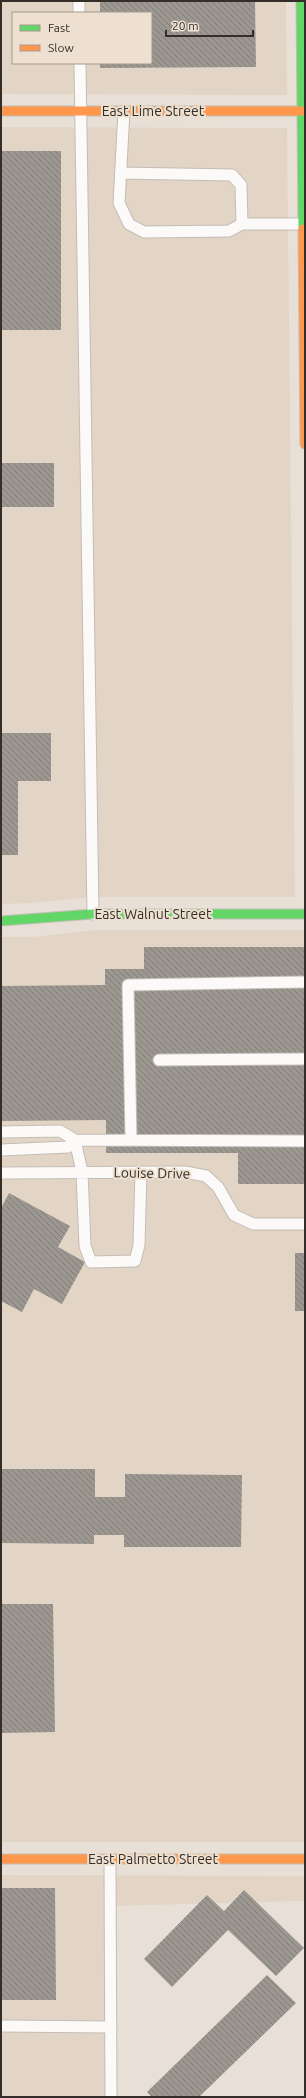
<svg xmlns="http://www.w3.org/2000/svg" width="306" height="2098" font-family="Ubuntu,sans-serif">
	<defs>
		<pattern id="building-back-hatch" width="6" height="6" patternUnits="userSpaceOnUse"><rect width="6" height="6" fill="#9c9891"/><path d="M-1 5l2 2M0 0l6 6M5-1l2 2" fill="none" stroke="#807c76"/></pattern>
	</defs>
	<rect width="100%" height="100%" fill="#e8e0d7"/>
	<path fill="#e3d5c5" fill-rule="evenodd" d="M1 1H286L287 95 1 94ZM13 13H151V63H13Z
		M1 127 287 128 295 897H93L31 903 1 904Z
		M94 930H305V1842H1V937H33Z
		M1 1875 305 1876V1901L113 1906 114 2097H1Z"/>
	<path fill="url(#building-back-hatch)" d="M100 1H255L256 67 100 68V63H151V13H100Z
		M1 151H61V330H1Z
		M1 463H54V507H1Z
		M1 733H51V781H18V855H1Z
		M144 947H305V1184H238V1153H106V1120L1 1121V986L105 985V969H144Z
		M9 1193 70 1226 58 1247 85 1262 62 1304 34 1289 22 1312 1 1301V1208Z
		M295 1253H305V1311H295Z
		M1 1469H95V1497H125V1474L242 1475 241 1547H124V1535H94V1544L1 1543Z
		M1 1604H53L55 1732 1 1733Z
		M1 1888H55L56 2000H1Z
		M244 1890 304 1948 276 1976 228 1930 172 1987 144 1959 207 1895 224 1911Z
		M267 1975 296 2003 199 2097H152L147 2092Z"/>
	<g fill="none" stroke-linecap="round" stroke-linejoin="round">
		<defs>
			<path id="lane" d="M79 1V13
				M80 63 93 914
				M121 173 232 175 241 185 242 224 229 231 144 232 129 224 119 203 124 111
				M242 224H303
				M159 1060 305 1059
				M1 1132 60 1131 75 1140 305 1141
				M131 1139 128 985 305 982
				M75 1140 82 1172 85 1246 91 1262 135 1261 139 1245 141 1172
				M1 1150 68 1147 75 1140
				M1 1173 185 1172 206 1176 218 1187 234 1215 253 1224H305
				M110 1860 111 2097
				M1 2026 111 2027"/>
			<path id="fast" d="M301 1 303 229
				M1 921 93 914H305"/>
			<path id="slow" d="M1 111H305
				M303 229 305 444
				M1 1859H305"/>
		</defs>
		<use href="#lane" stroke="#c3bdb6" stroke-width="13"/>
		<use href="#fast" stroke="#c3bdb6" stroke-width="11"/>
		<use href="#slow" stroke="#c3bdb6" stroke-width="11"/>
		<use href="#lane" stroke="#fcfaf9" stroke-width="11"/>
		<use href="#fast" stroke="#63d668" stroke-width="9"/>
		<use href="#slow" stroke="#ff974d" stroke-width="9"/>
	</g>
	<g text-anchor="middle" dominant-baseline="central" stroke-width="4" stroke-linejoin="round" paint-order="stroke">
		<g font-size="14" fill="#332e28" stroke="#eee0d1">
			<text x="153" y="111">East Lime Street</text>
			<text x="153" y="914">East Walnut Street</text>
			<text transform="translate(152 1173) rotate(1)">Louise Drive</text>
			<text x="153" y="1859">East Palmetto Street</text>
		</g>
	</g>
	<rect width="306" height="2098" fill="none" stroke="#332e28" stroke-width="4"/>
	<rect x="12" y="12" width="140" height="52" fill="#eee0d1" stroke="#a3998d"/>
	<rect x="20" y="25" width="20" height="6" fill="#63d668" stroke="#a3998d"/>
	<text x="48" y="32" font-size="12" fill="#332e28">Fast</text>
	<rect x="20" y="45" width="20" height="6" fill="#ff974d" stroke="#a3998d"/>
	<text x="48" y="52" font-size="12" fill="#332e28">Slow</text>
	<path d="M166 30v6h87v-6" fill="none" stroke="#332e28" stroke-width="2"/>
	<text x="172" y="30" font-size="12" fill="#332e28" stroke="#eee0d1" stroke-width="3" paint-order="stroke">20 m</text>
</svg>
